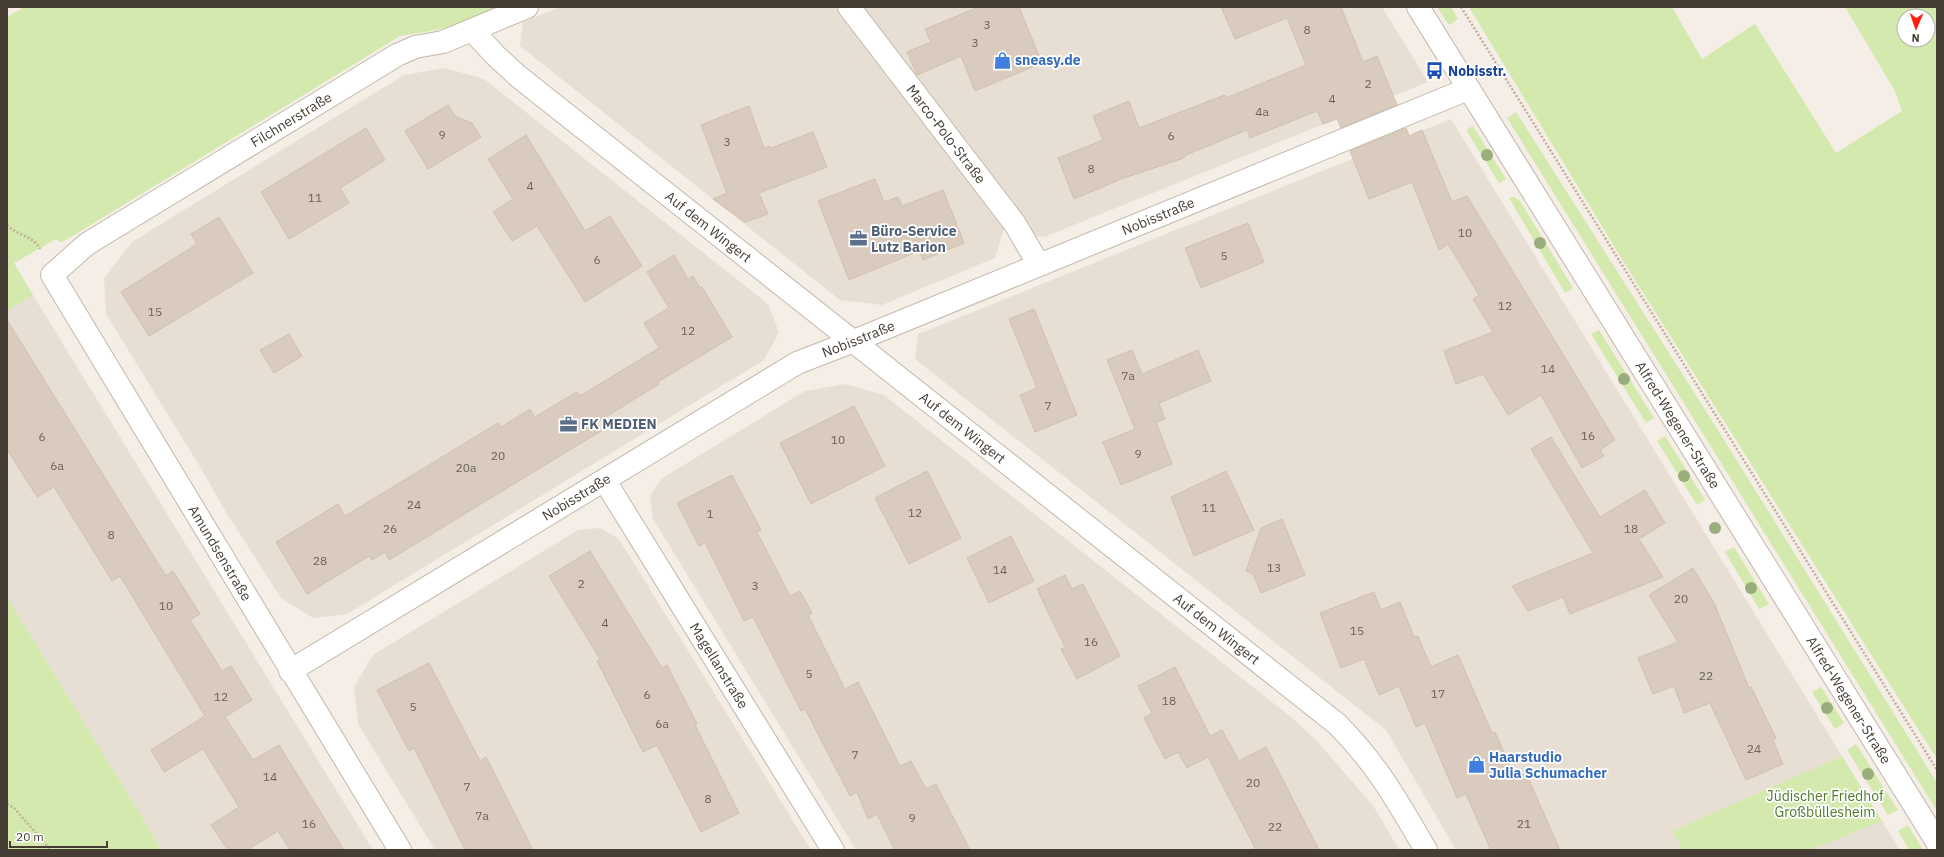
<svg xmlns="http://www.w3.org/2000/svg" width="1944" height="857" font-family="'IBM Plex Sans',sans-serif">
	<rect width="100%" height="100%" fill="#f4eee6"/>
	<path fill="#e8dfd4" d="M560 7H837L1004 229 995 258 882 305 840 300 520 46 523 22Z
		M861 7H1382L1428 82 1044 237 1037 236 1030 230Z
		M445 68 484 79 768 304 779 332 764 360 347 614 313 618 281 598 222 506 205 475 106 314 104 278 132 242 404 75Z
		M1451 119 1842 756 1672 831 1683 850H1456L1386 730 915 359 918 334Z
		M33 295 373 850H162L7 597V311Z
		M845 384 884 395 1291 717 1318 742 1374 807 1399 850H856L653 519 650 496 661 479 805 391Z
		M600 528 619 539 811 850H435L358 724 354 687 373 655 578 530Z
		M1882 821 1900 850H1810Z"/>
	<path fill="#d4e9ad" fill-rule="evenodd" d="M24 7H501L448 28 400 36 66 240 60 242 56 239 14 263 33 295 7 311V17Z
		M1437 7H1451L1458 19 1449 25Z
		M1469 7H1672L1702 59 1755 24 1836 153 1902 111 1895 91 1845 7H1937V759L1620 256ZM1904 16H1928V40H1904Z
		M1516 112 1716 427 1937 783V811L1507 118Z
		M1473 126 1506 179 1499 183 1466 130Z
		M1514 197 1520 201 1573 288 1565 293 1509 198Z
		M1599 330 1654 418 1646 423 1591 334Z
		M1665 436 1705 500 1697 505 1657 441Z
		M1734 547 1769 604 1759 609 1725 552Z
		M7 597 162 850H7Z
		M1821 687 1844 723 1835 729 1812 692Z
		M1856 744 1898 810 1888 815 1847 750Z
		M1842 756 1882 821 1810 850H1683L1672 831Z
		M1908 825 1923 850H1909L1898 831Z"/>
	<path fill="#d9cbbe" stroke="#d1c0ae" d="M979 7H1019L1042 63 975 91 961 56 917 75 907 52 931 42 925 29Z
		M1221 7H1341L1363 62 1377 56 1397 105 1341 128 1337 119 1323 124 1317 111 1250 138 1247 130 1186 155 1184 158 1124 178 1074 199 1058 158 1103 140 1093 116 1129 101 1139 128 1225 95 1226 98 1306 65 1287 18 1235 39Z
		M448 105 455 116 472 123 481 137 428 169 405 131Z
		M749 106 764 148 770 146 771 148 813 132 827 167 759 193 768 214 745 222 713 199 727 193 701 125Z
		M366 128 385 160 340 188 349 203 289 239 261 192Z
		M1406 128 1409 136 1422 130 1452 202 1467 196 1615 440 1600 450 1604 456 1582 468 1541 395 1508 415 1483 374 1456 384 1444 351 1493 332 1473 299 1479 295 1448 244 1439 250 1412 182 1369 199 1350 151Z
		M526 135 585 231 610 216 642 266 585 302 537 226 512 241 493 212 513 199 488 159Z
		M875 179 884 202 898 197 902 206 943 190 964 243 923 260 919 251 849 280 818 201Z
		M219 217 253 273 149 336 121 292 197 244 191 234Z
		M1248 223 1264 262 1201 288 1185 248Z
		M674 255 688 279 693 276 700 288 702 287 732 337 658 382 659 384 596 423 601 431 389 560 385 552 372 560 369 556 307 594 276 542 338 504 345 516 498 423 501 427 530 409 535 417 577 392 580 396 659 348 644 323 669 308 647 272Z
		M1034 309 1077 415 1035 432 1020 395 1037 388 1009 319Z
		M7 320 166 576 173 571 200 614 190 620 222 671 231 666 252 700 225 717 253 760 279 745 344 850H290L278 831 247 850H228L211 825 239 807 203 749 164 772 151 750 205 716 120 576 112 581 54 487 37 497 7 449Z
		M289 334 302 356 274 373 260 350Z
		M1132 350 1142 374 1198 350 1211 381 1159 403 1165 419 1156 422 1172 464 1121 485 1103 442 1135 429 1107 360Z
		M854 406 885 466 811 504 780 443Z
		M1551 437 1600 517 1645 490 1665 523 1639 539 1663 577 1570 614 1563 597 1528 611 1512 586 1593 553 1531 449Z
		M927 471 961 538 909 564 875 498Z
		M1226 471 1254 530 1194 556 1171 497Z
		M732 475 761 530 757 532 790 596 800 591 812 613 808 615 845 689 858 682 900 766 911 761 926 789 936 784 970 850H895L877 814 868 819 857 792 850 796 805 709 801 711 753 617 744 621 705 543 699 546 677 503Z
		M1282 519 1305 575 1261 593 1253 574 1246 571 1261 528Z
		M1011 536 1034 581 989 603 967 558Z
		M590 551 662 668 667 665 697 724 695 725 739 813 701 832 657 745 643 752 597 661 600 659 549 576Z
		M1693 568 1714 603 1749 688 1751 687 1776 738 1773 740 1783 764 1746 780 1710 703 1684 713 1674 686 1653 694 1638 658 1678 642 1649 595Z
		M1065 575 1072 589 1083 584 1120 656 1077 679 1061 649 1065 647 1037 589Z
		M1374 592 1381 610 1400 602 1414 637 1418 636 1431 667 1458 655 1492 733 1495 732 1513 773 1518 771 1520 776 1526 773 1560 850H1491L1466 794 1457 798 1425 723 1416 727 1399 686 1379 695 1364 659 1341 668 1320 613Z
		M429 663 480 761 486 757 533 850H465L414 748 409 751 377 690Z
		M1175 667 1210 736 1222 730 1239 761 1266 747 1319 850H1256L1208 757 1187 768 1178 752 1165 759 1144 718 1152 713 1138 686Z"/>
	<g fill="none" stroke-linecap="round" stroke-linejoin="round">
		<defs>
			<g id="minor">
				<path id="s1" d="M849 7 1015 224 1039 265"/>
				<path id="s2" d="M1418 7 1937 842"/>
				<path id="s3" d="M472 30 495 55 519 77 1337 724C1377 764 1398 802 1426 850"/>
				<path id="s4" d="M605 481 833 850"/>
				<path id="s5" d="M290 671 797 363 854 341 1468 89"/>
				<path id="s6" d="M400 850 52 275 87 244 397 55 415 47 443 42 527 7"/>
			</g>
		</defs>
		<use href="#minor" stroke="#c2b8ab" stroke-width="24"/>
		<path stroke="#c2af99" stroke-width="2.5" stroke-dasharray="2 2" stroke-linecap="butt" d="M1461 7 1937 770
			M7 225C16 235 34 236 40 249
			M7 804 14 808 51 850"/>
		<use href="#minor" stroke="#fff" stroke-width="22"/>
	</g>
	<g fill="#99ae7c">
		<circle cx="1487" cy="155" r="6"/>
		<circle cx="1540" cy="243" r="6"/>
		<circle cx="1624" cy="379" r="6"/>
		<circle cx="1684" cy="476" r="6"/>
		<circle cx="1715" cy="528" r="6"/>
		<circle cx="1751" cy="588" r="6"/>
		<circle cx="1827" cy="708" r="6"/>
		<circle cx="1868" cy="774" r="6"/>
	</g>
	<defs>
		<symbol id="shop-bare" viewBox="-9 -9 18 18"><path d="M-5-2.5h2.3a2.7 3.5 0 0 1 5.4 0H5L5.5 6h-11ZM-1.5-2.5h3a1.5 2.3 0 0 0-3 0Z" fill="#3f7fe0" stroke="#fff" stroke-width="2.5" paint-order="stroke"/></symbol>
		<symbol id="bus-bare" viewBox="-9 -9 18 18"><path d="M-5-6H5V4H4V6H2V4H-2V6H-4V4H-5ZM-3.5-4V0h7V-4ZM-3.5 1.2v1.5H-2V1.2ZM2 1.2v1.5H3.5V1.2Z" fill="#1a4fb4" stroke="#fff" stroke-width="2.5" paint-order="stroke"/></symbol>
		<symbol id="office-bare" viewBox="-9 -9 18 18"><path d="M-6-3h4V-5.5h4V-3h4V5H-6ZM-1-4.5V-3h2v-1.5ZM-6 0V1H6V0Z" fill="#5c6f8a" stroke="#fff" stroke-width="2.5" paint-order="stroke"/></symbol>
	</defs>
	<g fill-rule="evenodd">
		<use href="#shop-bare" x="990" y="48" width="25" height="25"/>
		<use href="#bus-bare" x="1422" y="58" width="25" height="25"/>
		<use href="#office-bare" x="846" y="226" width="25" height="25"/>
		<use href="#office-bare" x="556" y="412" width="25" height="25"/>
		<use href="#shop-bare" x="1464" y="752" width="25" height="25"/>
	</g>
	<g text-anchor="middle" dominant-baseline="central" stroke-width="3.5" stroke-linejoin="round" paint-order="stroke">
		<g font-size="12" fill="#6b6157">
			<text x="987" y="24">3</text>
			<text x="1307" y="29">8</text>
			<text x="975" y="42">3</text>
			<text x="1368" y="83">2</text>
			<text x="1332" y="98">4</text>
			<text x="1262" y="111">4a</text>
			<text x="442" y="134">9</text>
			<text x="1171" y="135">6</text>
			<text x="727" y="141">3</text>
			<text x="1091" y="168">8</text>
			<text x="530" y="185">4</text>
			<text x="315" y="197">11</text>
			<text x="1465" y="232">10</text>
			<text x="1224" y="255">5</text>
			<text x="597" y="259">6</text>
			<text x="1505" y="305">12</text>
			<text x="155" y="311">15</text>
			<text x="688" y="330">12</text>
			<text x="1548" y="368">14</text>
			<text x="1128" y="375">7a</text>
			<text x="1048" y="405">7</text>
			<text x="1588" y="435">16</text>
			<text x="42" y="436">6</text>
			<text x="838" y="439">10</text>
			<text x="1138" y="453">9</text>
			<text x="498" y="455">20</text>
			<text x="57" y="465">6a</text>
			<text x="466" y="467">20a</text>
			<text x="414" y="504">24</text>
			<text x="1209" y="507">11</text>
			<text x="915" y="512">12</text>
			<text x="710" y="513">1</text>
			<text x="390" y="528">26</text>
			<text x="1631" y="528">18</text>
			<text x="111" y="534">8</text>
			<text x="320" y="560">28</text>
			<text x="1274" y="567">13</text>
			<text x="1000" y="569">14</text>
			<text x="581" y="583">2</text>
			<text x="755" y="585">3</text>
			<text x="1681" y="598">20</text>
			<text x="166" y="605">10</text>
			<text x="605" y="622">4</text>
			<text x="1357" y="630">15</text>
			<text x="1091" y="641">16</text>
			<text x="809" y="673">5</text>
			<text x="1706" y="675">22</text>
			<text x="1438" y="693">17</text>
			<text x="647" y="694">6</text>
			<text x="221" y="696">12</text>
			<text x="1169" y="700">18</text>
			<text x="413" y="706">5</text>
			<text x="662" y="723">6a</text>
			<text x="1754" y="748">24</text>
			<text x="855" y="754">7</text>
			<text x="270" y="776">14</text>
			<text x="1253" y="782">20</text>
			<text x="467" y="786">7</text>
			<text x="708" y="798">8</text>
			<text x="482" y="815">7a</text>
			<text x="912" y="817">9</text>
			<text x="309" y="823">16</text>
			<text x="1524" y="823">21</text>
			<text x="1275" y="826">22</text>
		</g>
		<g font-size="14" font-weight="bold" fill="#366cbe" stroke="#fff" text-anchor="start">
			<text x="1015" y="60">sneasy.de</text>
			<text x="1489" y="757">Haarstudio<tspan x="1489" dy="16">Julia Schumacher</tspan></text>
		</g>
		<g font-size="14" font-weight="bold" fill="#164399" stroke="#fff" text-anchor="start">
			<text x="1448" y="71">Nobisstr.</text>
		</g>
		<g font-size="14" fill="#463e35" stroke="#fff">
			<text stroke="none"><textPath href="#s6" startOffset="958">Filchnerstraße</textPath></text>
			<text stroke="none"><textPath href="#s1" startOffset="160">Marco-Polo-Straße</textPath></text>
			<text stroke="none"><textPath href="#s5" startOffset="983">Nobisstraße</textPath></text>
			<text stroke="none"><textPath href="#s3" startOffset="308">Auf dem Wingert</textPath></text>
			<text stroke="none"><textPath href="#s5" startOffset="659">Nobisstraße</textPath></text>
			<text stroke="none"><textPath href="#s2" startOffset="492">Alfred-Wegener-Straße</textPath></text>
			<text stroke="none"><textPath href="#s3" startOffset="632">Auf dem Wingert</textPath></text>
			<text stroke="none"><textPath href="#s5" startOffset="335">Nobisstraße</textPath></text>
			<text transform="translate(220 553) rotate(59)">Amundsenstraße</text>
			<text stroke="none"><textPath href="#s3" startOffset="956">Auf dem Wingert</textPath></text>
			<text stroke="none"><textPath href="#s4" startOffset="217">Magellanstraße</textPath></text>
			<text stroke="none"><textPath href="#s2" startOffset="816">Alfred-Wegener-Straße</textPath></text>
		</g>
		<g font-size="14" font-weight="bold" fill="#4e5e75" stroke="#fff" text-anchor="start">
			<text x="871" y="231">Büro-Service<tspan x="871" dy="16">Lutz Barion</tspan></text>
			<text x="581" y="424">FK MEDIEN</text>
		</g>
		<g font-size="14" fill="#4e7a26" stroke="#fff">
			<text x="1825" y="796">Jüdischer Friedhof<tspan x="1825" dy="16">Großbüllesheim</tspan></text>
		</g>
	</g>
	<rect width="1944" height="857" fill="none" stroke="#463e35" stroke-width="16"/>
	<g transform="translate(1916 28) rotate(182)"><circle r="19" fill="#ffffff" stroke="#b5b2ae"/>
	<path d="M0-3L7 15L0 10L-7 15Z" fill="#ff1f11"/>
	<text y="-6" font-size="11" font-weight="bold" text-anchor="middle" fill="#463e35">N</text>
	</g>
	<path d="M10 841v6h97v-6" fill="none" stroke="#463e35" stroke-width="2"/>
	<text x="16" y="841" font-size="12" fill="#463e35" stroke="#ffffff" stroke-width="3" paint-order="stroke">20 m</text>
</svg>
